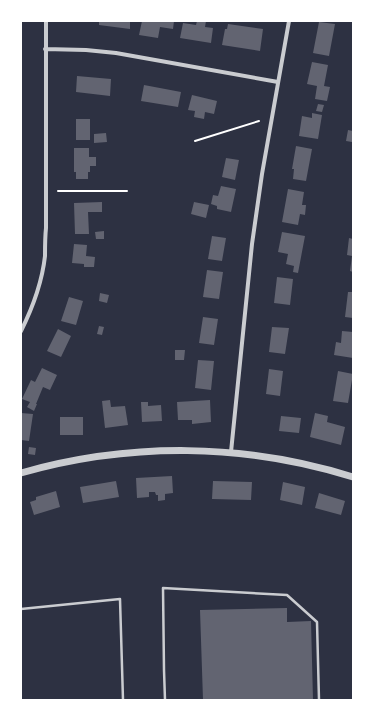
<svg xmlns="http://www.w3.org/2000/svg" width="374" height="721" font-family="Roboto,sans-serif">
	<rect width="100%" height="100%" fill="#2d3142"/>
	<path fill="#626471" d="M99 21H130V29L99 25Z
		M142 21H174L173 29 160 27 158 38 139 35Z
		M197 21H206L205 27 213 28 211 43 180 38 183 23 196 25Z
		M319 22 335 24 329 56 313 53Z
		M228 24 263 29 260 51 222 45 225 29H227Z
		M312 62 328 65 324 86 330 87 327 101 315 99 317 86 307 84Z
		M77 76 111 79 110 96 76 92Z
		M144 85 181 92 178 107 141 101Z
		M192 95 217 101 214 114 205 112 204 119 194 117 195 111 188 110Z
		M318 104 324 105 322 112 316 111Z
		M312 113 322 115 318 139 299 136 302 116 312 118Z
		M76 119H90V140H76Z
		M348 130 353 131 352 142 346 141Z
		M106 133 107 142 94 143V134Z
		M296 146 312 149 306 181 293 179 294 169H292Z
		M74 148H89V157H96V166H90V172H88V179H76V172H74Z
		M226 158 239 160 235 180 222 177Z
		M221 186 236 189 231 212 217 209V206L211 204 213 195 218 196Z
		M288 189 304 192 302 205H306L305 215 300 214 298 225 282 222Z
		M102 202V212H88L89 234H75L74 203Z
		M194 202 209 205 206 218 191 214Z
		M104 231V239H96L95 232Z
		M282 232 305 236 298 273 293 272 294 266 286 264 288 254 278 252Z
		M212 236 226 238 222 261 208 259Z
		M349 238 353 239V272L350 271 352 256 347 255Z
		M74 244 87 245 86 256 95 257 94 267H84V264L72 263Z
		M207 270 223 272 219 299 203 297Z
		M277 277 293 279 290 305 274 303Z
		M348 292H353V318L345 317Z
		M100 293 109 295 107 303 99 301Z
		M69 297 83 301 76 325 61 321Z
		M203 317 218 319 214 345 199 343Z
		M99 326 104 327 102 335 97 334Z
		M272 327 289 328 285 354 269 352Z
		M58 329 71 336 61 357 47 351Z
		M342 331 353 332V358L334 355 336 342 341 343Z
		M175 350H185L184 360H175Z
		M198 360 214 361 211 390 195 388Z
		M42 368 57 375 50 390 43 387 36 404H37L34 411 27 407 30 402 22 399 31 380 35 382Z
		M269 369 283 371 280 396 266 394Z
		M338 371 353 374 348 403 333 401Z
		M110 400 111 407 125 406 128 425 105 428 102 401Z
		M210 400 211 422 192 424V420H178L177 402Z
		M141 402H148V406L161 405 162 421 142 422Z
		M21 413 33 414 29 441 21 440Z
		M315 413 328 416 327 422 345 427 341 445 310 437Z
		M281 416 301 418 299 433 279 431Z
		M60 417H83V435H60Z
		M29 447 36 448 35 455 28 454Z
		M172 476 173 493 165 494V500L158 501V495H156L155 492H149V497L137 498 136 478Z
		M116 481 119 497 83 503 80 487Z
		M213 481 252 482 251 500 212 499Z
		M283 482 305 487 302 505 280 500Z
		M56 491 60 507 34 515 30 502 36 500V497Z
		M319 493 345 501 341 515 315 508Z
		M287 608V622L311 621 313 700H203L200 610Z"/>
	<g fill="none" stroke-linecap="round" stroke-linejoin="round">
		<path stroke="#fff" stroke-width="2" d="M195 141 259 121
			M58 191H127"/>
		<path stroke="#caccd0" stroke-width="2.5" d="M21 609 120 599 123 700
			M165 700 164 670 163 588 287 595 317 622 319 700"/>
		<path stroke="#caccd0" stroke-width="4" d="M45 49 86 50 116 53 278 82
			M21 331C33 307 42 283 45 256 45 247 45 237 46 228V21
			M231 452 252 244 262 174 289 21"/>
		<path stroke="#caccd0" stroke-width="7" d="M21 473C130 442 245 443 353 477"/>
	</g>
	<rect width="374" height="721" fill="none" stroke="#ffffff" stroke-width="44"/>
</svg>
